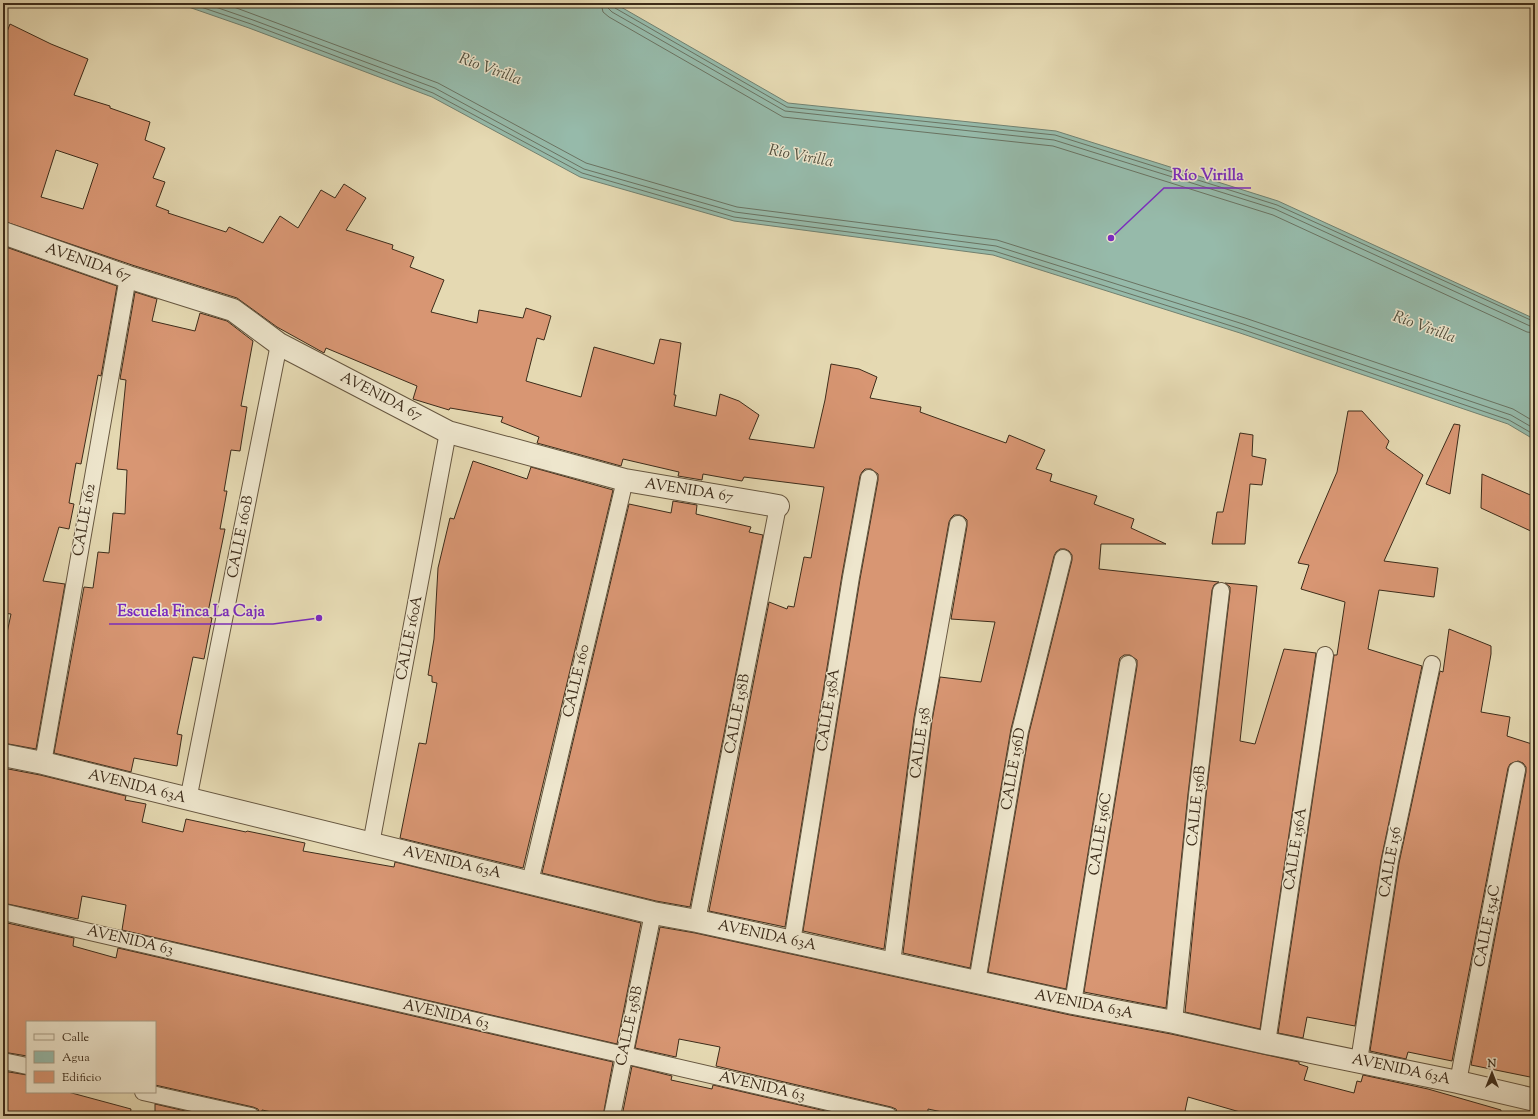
<svg xmlns="http://www.w3.org/2000/svg" width="1538" height="1119" font-family="'Sorts Mill Goudy',serif">
	<rect width="100%" height="100%" fill="#e5d9b2"/>
	<filter id="stains"><feTurbulence type="fractalNoise" baseFrequency=".005" numOctaves="4"/><feColorMatrix values="0 0 0 0 .2 0 0 0 0 .09 0 0 0 0 .02 0 0 0 .5 -.17"/></filter>
	<radialGradient id="worn" r=".72"><stop offset=".6" stop-color="#630" stop-opacity="0"/><stop offset="1" stop-color="#630" stop-opacity=".3"/></radialGradient>
	<path fill="#96baaa" stroke="#728170" d="M177 3H614L788 103 1056 131 1278 201 1535 319V440L1508 424 1240 333 993 255 734 221 580 177 432 97 249 28Z"/>
	<g fill="none" stroke-linecap="round" stroke-linejoin="round">
		<path stroke="#6a7362" stroke-width="1" d="M189 3 251 24 433 93 582 173 734 217 994 251 1241 329 1509 420 1535 435
			M204 3 253 20 435 88 584 169 735 212 996 246 1243 324 1511 415 1535 429
			M223 3 438 83 586 163 737 207 997 240 1245 318 1513 409 1535 422
			M601 3 603 12 609 17 783 117 1053 146 1273 215 1527 332 1535 333
			M607 3 608 8 612 12 785 111 1054 140 1275 209 1530 326 1535 327
			M612 3 615 8 787 107 1055 135 1277 205 1535 322"/>
	</g>
	<path fill="#d89673" stroke="#3d2c1a" fill-rule="evenodd" d="M10 24 51 44 88 59 74 95 110 106V108L150 122 145 140 165 148 153 178 165 182 156 206 169 211 168 213 226 232 229 227 263 243 280 216 298 228 321 190 335 198 344 184 366 198 346 230 393 245 392 249 414 257 410 267 444 280 431 312 477 323 479 310 523 318 526 308 551 316 544 340 537 338 526 381 581 397 594 347 654 364 660 339 681 343 674 395H676L674 406 716 416 720 394 739 401 759 415 749 439 814 448 825 400 831 364 859 369 877 377 870 398 921 407 920 412 1006 443 1009 435 1045 450 1036 469 1052 474 1050 481 1097 496 1094 504 1134 519 1131 528 1166 544H1101L1099 569 1219 582 1214 585 1212 590 1188 794 1166 1008 1084 992 1137 666V660L1130 655H1124L1120 658 1119 662 1066 989 988 972 1029 733 1072 560V555L1069 551 1065 549H1060L1056 552 1054 556 1011 729 970 968 903 953 932 721 940 677 981 682 995 622 951 619 967 526V520L964 517 960 515H954L951 518 949 522 914 718 884 949 803 931 860 579 878 480V474L871 469H865L862 472 860 476 842 575 785 927 709 911 769 602 787 609 788 606 794 607 804 557 811 558 824 487 744 477 742 481 703 474 702 480 678 476 679 472 623 459 621 466 537 443 539 437 501 422 503 417 450 408 449 410 413 399 417 386 326 348 324 353 277 327 237 298 132 265 3 221V42ZM56 150 98 164 83 209 41 197Z
		M3 246 117 286 101 376 98 375 81 464 76 463 69 503 74 504 69 529 59 527 43 581 65 584 36 749 3 743V652L11 614 3 613Z
		M135 292 157 299 152 321 195 331 200 313 227 321 253 341 241 406 247 407 240 451 231 450 224 491H227L220 529H225L207 617 212 618 204 659 193 657 177 734 182 735 177 766 134 758 131 772 54 753 84 587 93 588 98 552 109 553 113 513 125 514 127 470 117 469 126 380 120 379Z
		M1348 411H1362L1389 441 1386 448 1423 475 1384 561 1438 568 1434 597 1379 590 1368 649 1422 666 1381 860 1355 1026 1307 1017 1303 1038 1278 1033 1334 655H1337L1345 602 1301 589 1309 565 1298 563 1337 472Z
		M1454 424 1460 425 1450 494 1426 484Z
		M1240 433 1253 435 1252 456 1266 459 1262 485 1250 484 1245 544H1212L1217 512H1223Z
		M473 461 527 479 531 467 613 490 523 868 400 838 419 743 426 744 437 683 432 682V676L428 675 434 639 438 568 450 518 454 519Z
		M1482 474 1535 497V533L1481 508Z
		M673 501 697 505 696 514 751 527 749 532 763 535 690 907 656 901 542 873 629 504 671 513Z
		M1225 583 1257 586 1240 741 1255 744 1284 649 1316 653 1260 1029 1185 1012 1206 796 1230 592V587Z
		M1449 629 1491 646V654L1481 712 1510 717 1507 736 1535 745V1078L1471 1065 1526 772V767L1523 763 1518 761 1510 764 1508 768 1452 1061 1408 1052 1406 1059 1370 1051 1399 863 1440 671 1443 672Z
		M3 768 40 775 126 796 125 800 146 804 142 822 183 832 186 819 246 832 247 831 305 843 303 851 394 867 395 862 641 923 617 1044 122 930 126 905 82 896 78 919 3 903Z
		M3 922 74 938 73 946 116 958 118 948 613 1062 603 1116H291L262 1110V1116H260L258 1109 253 1107 155 1085V1022H27V1056L3 1052Z
		M660 927 695 933 1070 1015 1171 1034 1299 1062V1064L1308 1067 1304 1080 1354 1093 1357 1081 1361 1082 1363 1075 1428 1089 1501 1110V1116H1239L1240 1112 1188 1097 1184 1116H961L928 1109V1116H898L896 1109 891 1107 716 1066 720 1047 679 1039 676 1057 635 1048Z
		M632 1066 672 1076 671 1080 712 1089 713 1085 847 1116H622Z
		M3 1071 27 1075V1092H68L131 1109 130 1116H3Z
		M155 1104 207 1116H155Z"/>
	<g fill="none" stroke-linecap="round" stroke-linejoin="round">
		<defs>
			<path id="service" d="M43 763 128 277
				M188 800 279 344
				M371 844 448 432
				M530 882 625 480
				M3 912 889 1116
				M697 921 778 506
				M792 942 851 577 869 478
				M892 963 923 720 958 524
				M977 982 1020 731 1063 558
				M1073 1003 1128 664
				M1174 1022 1197 795 1221 591
				M1267 1043 1325 655
				M3 1061 27 1066
				M1359 1061 1390 861 1432 664
				M1458 1082 1517 770
				M143 1092 251 1116
				M612 1116 653 913"/>
			<path id="minor" d="M3 233 128 277 233 310 279 344 448 432 625 480 778 506
				M3 755 43 763 653 913 697 921 1073 1003 1174 1022 1267 1043 1458 1082 1535 1100"/>
		</defs>
		<use href="#service" stroke="#675740" stroke-width="18"/>
		<use href="#minor" stroke="#675740" stroke-width="24"/>
		<use href="#service" stroke="#eee6cd" stroke-width="16"/>
		<use href="#minor" stroke="#eee6cd" stroke-width="22"/>
	</g>
	<g text-anchor="middle" dominant-baseline="central" stroke-width="3" stroke-linejoin="round" paint-order="stroke">
		<g font-size="15" fill="#3d2c1a" stroke="#eee6cd">
			<text transform="translate(88 263) rotate(19)">AVENIDA 67</text>
			<text transform="translate(381 397) rotate(27)">AVENIDA 67</text>
			<text transform="translate(689 491) rotate(9)">AVENIDA 67</text>
			<text transform="translate(85 520) rotate(-80)">CALLE 162</text>
			<text transform="translate(241 537) rotate(-79)">CALLE 160B</text>
			<text transform="translate(410 638) rotate(-79)">CALLE 160A</text>
			<text transform="translate(577 681) rotate(-77)">CALLE 160</text>
			<text transform="translate(829 710) rotate(-81)">CALLE 158A</text>
			<text transform="translate(738 714) rotate(-79)">CALLE 158B</text>
			<text transform="translate(921 743) rotate(-82)">CALLE 158</text>
			<text transform="translate(1014 769) rotate(-80)">CALLE 156D</text>
			<text transform="translate(137 787) rotate(14)">AVENIDA 63A</text>
			<text transform="translate(1197 806) rotate(-84)">CALLE 156B</text>
			<text transform="translate(1101 834) rotate(-81)">CALLE 156C</text>
			<text transform="translate(1296 849) rotate(-81)">CALLE 156A</text>
			<text transform="translate(1391 862) rotate(-80)">CALLE 156</text>
			<text transform="translate(452 863) rotate(13)">AVENIDA 63A</text>
			<text transform="translate(1488 926) rotate(-79)">CALLE 154C</text>
			<text transform="translate(767 936) rotate(12)">AVENIDA 63A</text>
			<text transform="translate(130 941) rotate(13)">AVENIDA 63</text>
			<text transform="translate(1084 1005) rotate(11)">AVENIDA 63A</text>
			<text transform="translate(446 1015) rotate(13)">AVENIDA 63</text>
			<text transform="translate(630 1026) rotate(-78)">CALLE 158B</text>
			<text transform="translate(1401 1070) rotate(12)">AVENIDA 63A</text>
			<text transform="translate(762 1087) rotate(13)">AVENIDA 63</text>
		</g>
		<g font-size="16" font-style="italic" fill="#53503e" stroke="#eee6cd">
			<text transform="translate(490 70) rotate(20)">Río Virilla</text>
			<text transform="translate(801 157) rotate(11)">Río Virilla</text>
			<text transform="translate(1424 328) rotate(20)">Río Virilla</text>
		</g>
	</g>
	<path fill="none" stroke="#7b2cbf" stroke-width="1.5" d="M1111 238L1164 188H1251M319 618L273 624H109"/>
	<g fill="#7b2cbf" stroke="#eee6cd" stroke-width="1.5">
		<circle cx="1111" cy="238" r="4"/>
		<circle cx="319" cy="618" r="4"/>
	</g>
	<g font-size="16" text-anchor="middle" font-weight="bold" fill="#7b2cbf" stroke="#eee6cd" stroke-width="3" stroke-linejoin="round" paint-order="stroke">
		<text x="1208" y="180">Río Virilla</text>
		<text x="191" y="616">Escuela Finca La Caja</text>
	</g>
	<rect width="1538" height="1119" fill="none" stroke="#e5d9b2" stroke-width="16"/>
	<rect x="4" y="4" width="1530" height="1111" fill="none" stroke="#3d2c1a" stroke-width="2"/>
	<rect x="8" y="8" width="1522" height="1103" fill="none" stroke="#3d2c1a"/>
	<rect x="26" y="1021" width="130" height="72" fill="#eee6cd" stroke="#a79c85"/>
	<rect x="34" y="1034" width="20" height="6" fill="#eee6cd" stroke="#a79c85"/>
	<text x="62" y="1041" font-size="12" fill="#3d2c1a">Calle</text>
	<rect x="34" y="1051" width="20" height="12" fill="#96baaa" stroke="#a79c85"/>
	<text x="62" y="1061" font-size="12" fill="#3d2c1a">Agua</text>
	<rect x="34" y="1071" width="20" height="12" fill="#d89673" stroke="#a79c85"/>
	<text x="62" y="1081" font-size="12" fill="#3d2c1a">Edificio</text>
	<g transform="translate(1492 1073)" stroke="#eee6cd" stroke-width="3" paint-order="stroke">
	<path d="M0-3L7 15L0 10L-7 15Z" fill="#3d2c1a"/>
	<text y="-6" font-size="11" font-weight="bold" text-anchor="middle" fill="#3d2c1a">N</text>
	</g>
	<rect width="100%" height="100%" filter="url(#stains)"/>
	<rect width="100%" height="100%" fill="url(#worn)"/>
</svg>
